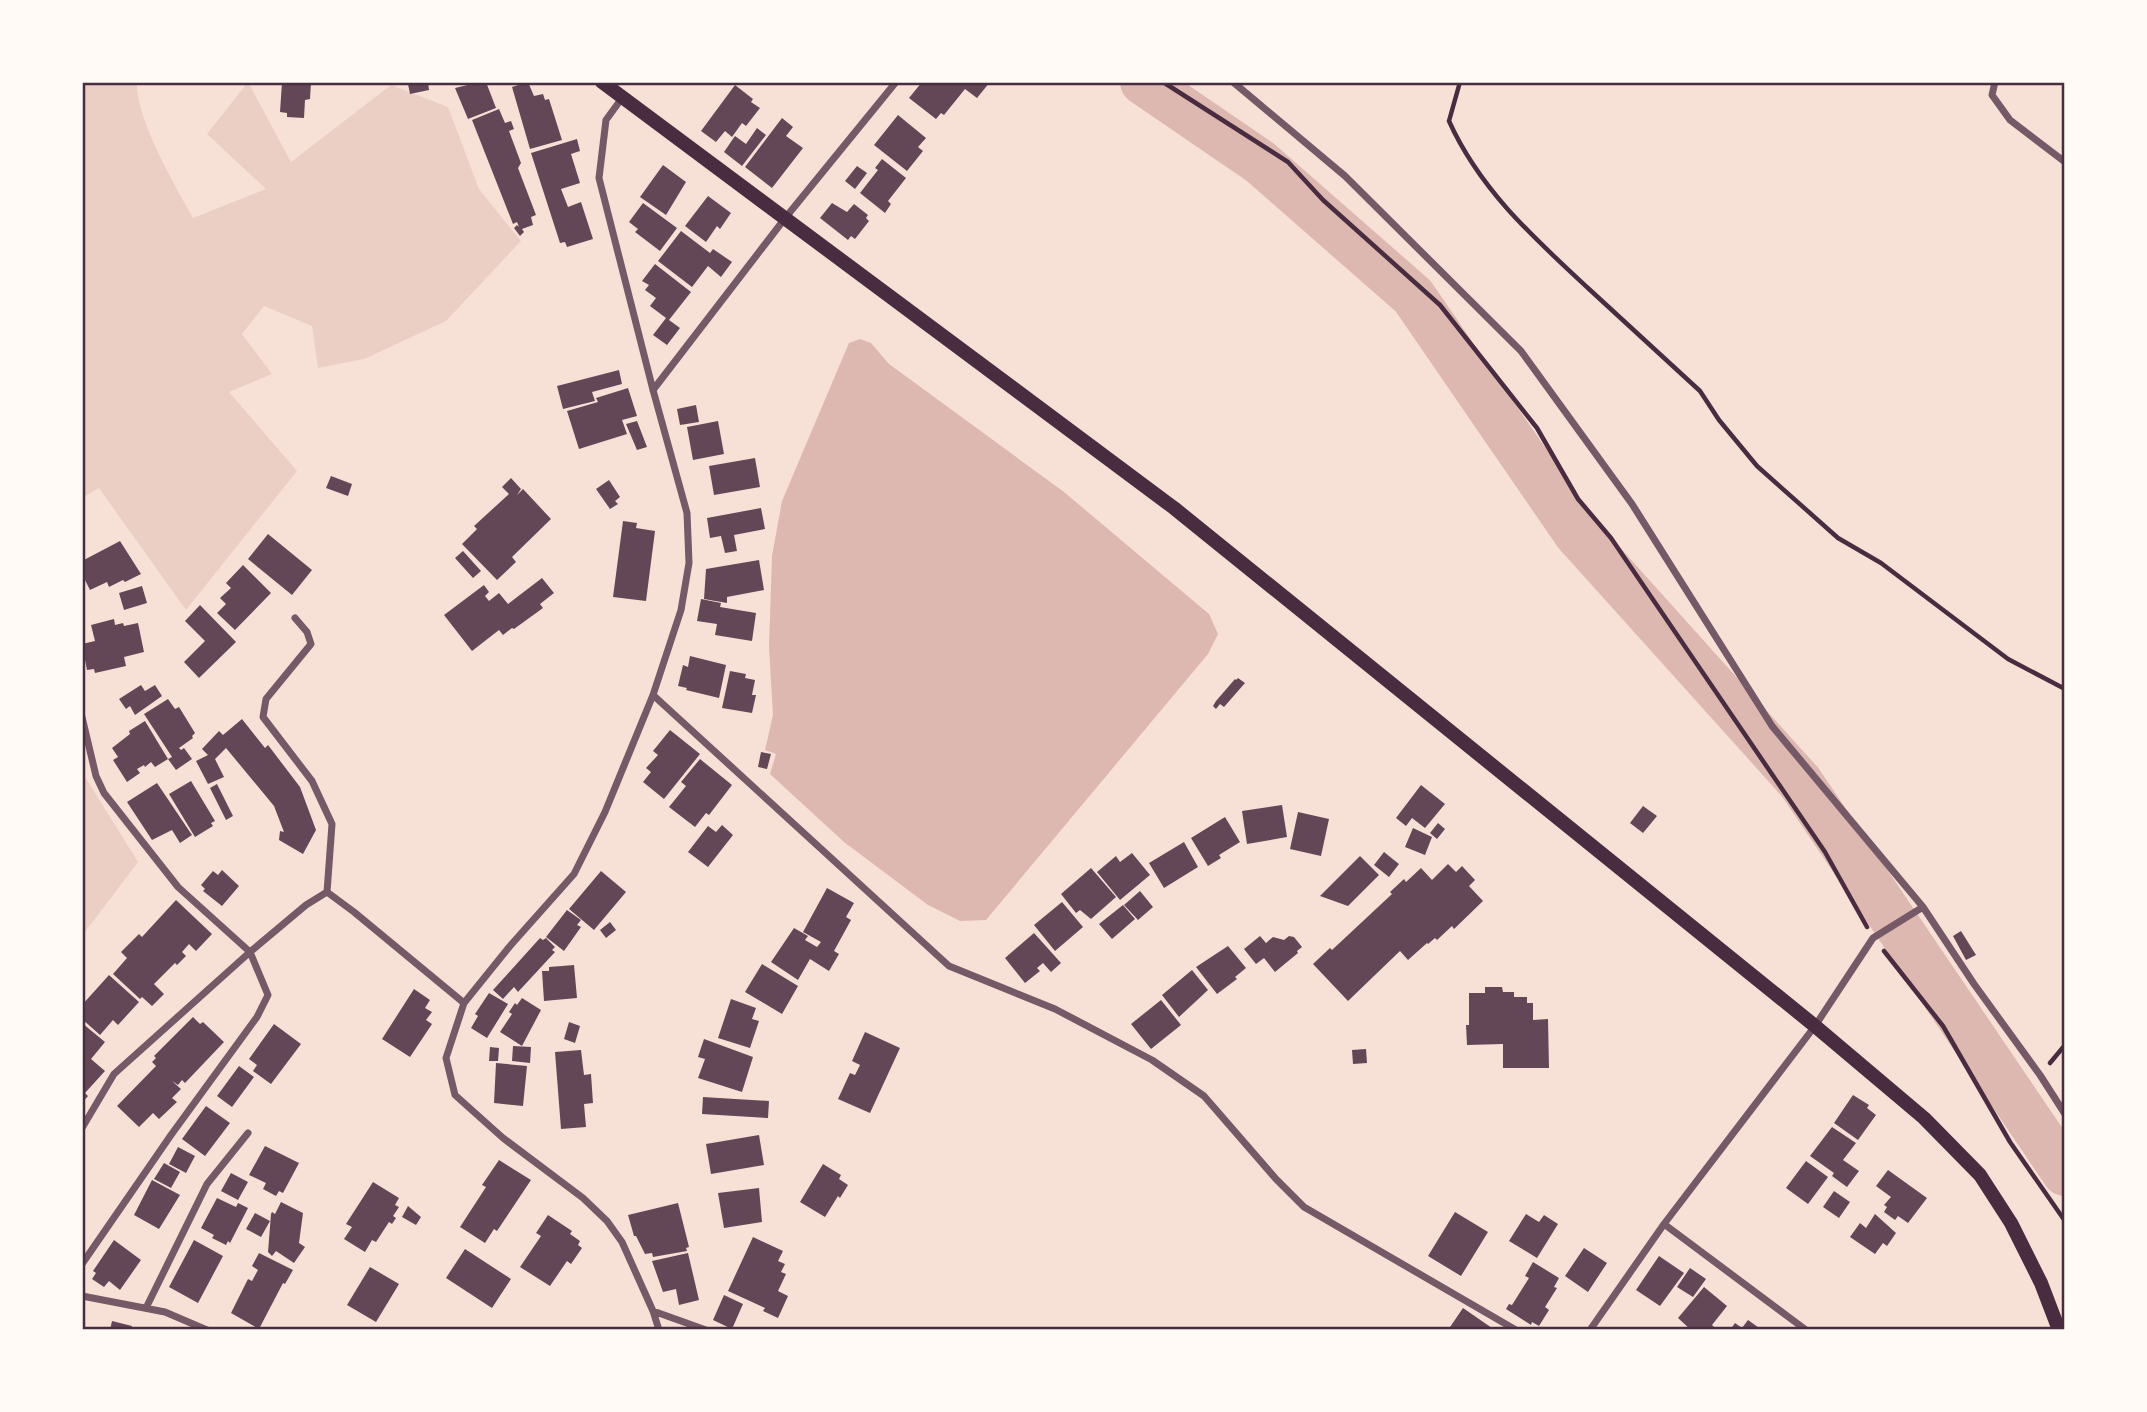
<svg xmlns="http://www.w3.org/2000/svg" width="2147" height="1412" font-family="Cabin,sans-serif">
	<rect width="100%" height="100%" fill="#f7e1d7"/>
	<path fill="#ebcfc5" d="M82 82H137C135 117 175 186 193 218L266 189 207 134 248 82 291 162 391 85 448 107 479 189 521 241 446 321 364 359 318 368 312 326 264 306 242 334 272 374 229 392 297 471 186 610 99 488 82 498Z
		M82 772 138 862 82 936Z"/>
	<path fill="#dcb8b0" d="M860 339 871 343 889 364 1064 492 1209 614 1218 634 1208 654 986 920 960 921 928 905 844 842 770 774 776 754 765 750 773 715 769 647 772 556 782 501 849 343Z"/>
	<g fill="none" stroke-linecap="round" stroke-linejoin="round">
		<path stroke="#dcb8b0" stroke-width="46" d="M1143 82 1260 162 1413 296 1576 533 1800 782 2065 1173"/>
	</g>
	<path fill="#644757" d="M282 82H311L310 99 305 100 304 118 287 117V113L280 112Z
		M417 82H428L429 90 410 94 408 84Z
		M480 82H486L496 108 468 119 455 88Z
		M528 82 534 96 543 94 545 100 549 99 562 140 530 149 512 87Z
		M922 82H990L977 98 965 89 944 115 941 113 936 119 909 98Z
		M735 85 753 99 751 102 760 108 746 126 742 123 732 137 725 131 716 142 701 131Z
		M499 109 505 123 511 121 514 129 509 131 521 163 518 168 536 215 531 217 533 225 522 229 524 232 520 236 514 228 517 225 519 227 517 222 513 224 472 120Z
		M898 115 926 138 918 147 923 151 907 171 874 145Z
		M782 118 793 127 786 136 803 148 772 188 745 167Z
		M757 128 766 135 742 166 724 152 735 136 746 144Z
		M577 139 580 151 571 154 580 183 561 189 568 207 581 202 593 239 567 247 565 242 560 243 531 153Z
		M882 159 906 178 888 201 891 204 885 213 860 193 878 170 875 168Z
		M663 165 686 182 666 215 640 197Z
		M857 166 867 173 855 189 845 181Z
		M708 196 731 213 720 229 717 226 706 242 685 226Z
		M643 203 677 228 660 251 635 232 638 229 629 222Z
		M832 203 847 212 854 204 868 215 866 218 869 221 855 239 851 236 848 240 820 218Z
		M681 231 710 253 713 249 732 262 721 277 708 266 692 287 658 261Z
		M655 264 691 292 669 320 680 328 667 345 653 335 666 318 650 306 656 298 645 290 649 285 642 281Z
		M619 370 622 384 592 392 595 401 563 409 557 386Z
		M628 388 637 416 622 420 627 434 579 449 567 411 598 402 596 398Z
		M696 405 699 422 680 425 677 409Z
		M637 421 647 447 637 450 626 424Z
		M718 421 724 454 693 460 687 427Z
		M755 458 760 487 714 495 709 466Z
		M331 476 352 484 348 496 326 488Z
		M511 478 521 489 517 495 523 489 551 519 512 557 516 562 497 580 462 544 477 529 474 526 509 494 502 487Z
		M609 480 620 497 615 501 618 504 610 509 596 489Z
		M761 508 765 529 734 535 737 551 725 553 721 536 710 538 707 518Z
		M623 521 637 523 636 528 655 531 646 601 613 597Z
		M268 534 312 570 292 595 248 559Z
		M120 541 141 574 125 582 123 580 109 587 107 582 90 590 85 580 82 581V561Z
		M463 551 481 571 473 578 455 558Z
		M759 560 764 590 727 597V603L704 599 706 569Z
		M243 565 271 593 235 630 217 613 226 604 220 598 231 588 226 583Z
		M542 578 554 593 540 604 543 608 514 629 512 628 503 635 499 630 472 651 444 615 484 585 489 592 485 596 489 601 499 593 508 604Z
		M142 586 147 603 124 610 119 593Z
		M701 599 721 603 720 607 756 613 752 641 715 635 717 624 697 621Z
		M200 605 236 642 199 678 184 662 205 641 185 621Z
		M114 619 115 625 123 623 124 626 138 623 144 652 124 657 126 666 95 673 94 669 87 670 82 644 95 641 91 625Z
		M690 656 726 665 719 698 686 690 687 688 678 686 683 665 688 667Z
		M730 671 746 674 745 678 755 680 752 695H756L752 713 722 708Z
		M1238 678 1245 683 1224 707 1220 704 1216 709 1213 706 1216 701 1235 679 1236 680Z
		M141 685 145 691 155 685 162 696 135 715 130 706 126 709 119 699Z
		M168 699 175 709 179 707 195 733 192 736 193 738 179 748 181 750 184 748 192 759 176 770 168 759 155 767 151 762 145 767 144 765 137 769 140 773 127 782 113 760 118 757 112 748 130 734 129 731 145 721 168 759 172 757 144 714Z
		M242 719 265 748 268 745 300 787 316 830 303 854 279 840 280 831 284 832 274 806 226 748 215 759 224 777 208 784 196 761 208 755 202 749 219 731 223 735Z
		M670 730 700 754 664 799 643 782 651 772 646 768 658 755 653 751Z
		M761 752 771 754 767 769 758 767Z
		M700 759 732 785 709 815 706 813 695 827 669 807 686 786 681 782Z
		M191 781 215 821 211 823 213 826 195 837 169 794Z
		M157 783 192 835 180 843 172 830 152 840 127 802Z
		M217 784 233 816 226 820 210 788Z
		M1421 785 1445 804 1425 828 1412 818 1406 826 1396 818Z
		M1282 805 1287 837 1247 844 1242 811Z
		M1643 806 1657 816 1643 833 1630 823Z
		M1298 812 1329 819 1321 856 1290 849Z
		M1225 817 1240 842 1219 855 1221 858 1208 866 1191 838Z
		M1438 823 1445 829 1437 839 1430 833Z
		M722 825 733 835 708 867 688 852 708 826 716 832Z
		M1413 828 1432 837 1425 855 1405 847Z
		M1184 842 1198 867 1164 888 1149 863Z
		M1384 852 1399 864 1389 877 1374 865Z
		M1132 853 1150 875 1120 900 1097 872 1116 856 1120 862Z
		M1360 856 1379 875 1348 906 1320 896Z
		M1448 864 1456 872 1462 866 1475 880 1469 886 1483 901 1454 929 1452 926 1437 940 1435 938 1428 944 1427 943 1408 960 1400 951 1348 1001 1313 964 1330 948 1332 950 1392 894 1390 892 1404 879 1406 882 1421 868 1432 880Z
		M1091 868 1116 897 1091 919 1080 910 1076 913 1061 894Z
		M222 870 239 886 222 906 203 891 205 889 201 885 213 871 218 875Z
		M601 871 626 892 594 930 569 909Z
		M827 888 854 903 846 917 851 920 834 951 839 954 829 971 810 959 798 980 771 962 794 928 808 936 805 940 817 947 821 942 803 932Z
		M1140 891 1153 907 1138 920 1124 905Z
		M176 900 212 934 196 951 189 944 182 952 186 956 177 965 175 963 154 984 164 994 152 1006 142 997 140 999 113 974 127 958 121 952 139 934 142 937Z
		M1062 902 1083 927 1055 951 1034 925Z
		M1123 905 1135 919 1112 939 1099 924Z
		M567 910 581 920 577 925 581 927 564 951 546 937Z
		M610 922 616 930 606 938 600 930Z
		M1961 931 1976 955 1966 960 1953 936Z
		M1034 933 1061 963 1051 972 1043 963 1037 968 1040 971 1025 983 1005 958Z
		M1260 936 1266 943 1273 937 1284 940 1289 936 1294 937 1302 947 1297 951 1298 953 1275 972 1264 958 1256 964 1244 949Z
		M540 938 543 940 546 938 555 947 552 950 555 952 518 992 514 987 503 999 493 990Z
		M1228 946 1246 968 1235 977 1237 979 1217 994 1196 967Z
		M762 964 798 986 782 1014 745 992Z
		M574 965 577 998 544 1001 542 971H549V967Z
		M1192 970 1208 990 1179 1017 1162 995Z
		M109 975 139 1002 118 1025 113 1020 100 1035 82 1019V1005Z
		M1485 987H1502L1503 992H1514V997H1527V1003H1533V1020L1548 1019 1549 1068H1503V1044L1467 1045 1466 1025H1469V993H1485Z
		M414 989 430 1000 425 1008 432 1012 426 1020 432 1024 410 1057 382 1039Z
		M489 993 508 1004 487 1038 471 1028 478 1016 475 1014Z
		M522 998 541 1010 522 1046 500 1032 512 1014 509 1012 515 1003 517 1005Z
		M731 999 756 1008 752 1019 759 1021 750 1048 718 1038Z
		M1161 1000 1181 1025 1151 1049 1131 1024Z
		M193 1017 200 1024 203 1022 224 1042 185 1083 182 1080 178 1085 172 1081 181 1089 172 1098 177 1102 159 1119 153 1113 139 1127 117 1106 156 1066 152 1062 156 1058 154 1056Z
		M569 1022 580 1026 575 1043 564 1039Z
		M82 1023 105 1042 91 1059 105 1071 85 1093 88 1096 82 1103Z
		M274 1024 301 1044 271 1084 253 1071 257 1065 249 1059Z
		M865 1032 900 1048 870 1113 838 1099 850 1073 855 1075 860 1065 852 1061Z
		M704 1039 753 1057 742 1092 698 1078 705 1059 698 1057Z
		M513 1046 531 1047 530 1063 512 1061Z
		M490 1047 499 1048 498 1061H489Z
		M1366 1049 1367 1063 1353 1064 1352 1050Z
		M581 1050 584 1075 591 1074 593 1103 584 1104 586 1127 561 1129 555 1052Z
		M496 1063 527 1066 523 1106 494 1103Z
		M239 1066 254 1077 232 1107 217 1096Z
		M1853 1095 1869 1105 1867 1108 1876 1115 1858 1140 1834 1123Z
		M703 1097 769 1101 768 1118 702 1114Z
		M206 1106 230 1123 205 1156 182 1139Z
		M1832 1127 1856 1143 1843 1160 1859 1171 1847 1187 1832 1176 1834 1173 1810 1156Z
		M759 1135 764 1165 711 1174 706 1144Z
		M265 1146 299 1163 283 1193 279 1191 276 1196 263 1189 266 1183 249 1175Z
		M178 1147 195 1156 186 1173 169 1164Z
		M499 1160 531 1180 497 1231 494 1229 485 1243 460 1227 486 1187 482 1185Z
		M1806 1161 1828 1177 1808 1204 1786 1188Z
		M164 1163 180 1172 171 1188 154 1179Z
		M823 1164 841 1175 839 1179 848 1185 840 1198 838 1196 825 1217 800 1202Z
		M1888 1170 1927 1198 1908 1223 1898 1216 1895 1220 1884 1212 1887 1207 1884 1205 1891 1197 1876 1186Z
		M231 1173 248 1182 238 1200 221 1191Z
		M152 1180 180 1195 159 1229 134 1215Z
		M373 1182 399 1198 395 1205 399 1207 393 1216 396 1218 392 1224 389 1222 376 1242 372 1240 365 1252 344 1239 352 1227 346 1224Z
		M759 1188 762 1222 724 1228 718 1193Z
		M1834 1191 1850 1202 1839 1218 1823 1207Z
		M217 1198 236 1207 238 1203 248 1208 230 1243 228 1241 226 1245 212 1238 214 1235 201 1228Z
		M281 1202 303 1213 299 1243 305 1247 294 1263 276 1251 272 1256 268 1252 271 1214 272 1212 275 1214Z
		M678 1203 689 1247 686 1248 687 1251 653 1257 652 1253 645 1254 636 1236H634L628 1215Z
		M408 1206 421 1217 416 1225 402 1217Z
		M1455 1212 1488 1232 1461 1276 1428 1256Z
		M255 1213 270 1221 261 1237 246 1229Z
		M1526 1214 1539 1222 1544 1215 1558 1224 1537 1258 1509 1241Z
		M1875 1214 1896 1233 1887 1246 1883 1243 1875 1254 1850 1237 1860 1223 1866 1228Z
		M548 1215 572 1231 570 1234 580 1241 578 1245 582 1248 571 1264 567 1261 550 1286 520 1267 541 1236 536 1233Z
		M753 1237 783 1251 778 1261 785 1264 781 1272 786 1274 778 1291 788 1296 778 1318 763 1311 765 1308 728 1291Z
		M114 1240 141 1260 120 1290 109 1281 104 1287 92 1279 96 1273 93 1271Z
		M194 1240 223 1256 198 1303 169 1287Z
		M1584 1248 1607 1263 1588 1292 1565 1276Z
		M465 1249 511 1279 492 1308 446 1278Z
		M259 1253 293 1270 285 1284 283 1283 259 1329 231 1313 248 1279 252 1281 258 1270 252 1266Z
		M688 1253 699 1300 679 1305 676 1289 663 1292 652 1261Z
		M1659 1256 1684 1273 1660 1306 1636 1290Z
		M1533 1262 1559 1278 1554 1287 1557 1288 1545 1307 1549 1310 1539 1326 1532 1322 1531 1325 1506 1309 1509 1304 1512 1305 1529 1278 1525 1276Z
		M370 1267 399 1284 376 1322 347 1305Z
		M1690 1268 1706 1279 1693 1297 1677 1287Z
		M1704 1287 1727 1306 1712 1325 1715 1328 1714 1330H1691L1678 1318Z
		M724 1295 743 1304 732 1329 713 1320Z
		M1463 1308 1492 1328 1490 1330H1448Z
		M1748 1320 1762 1330H1730L1735 1323 1742 1328Z
		M112 1321 132 1326 131 1330H110Z"/>
	<g fill="none" stroke-linecap="round" stroke-linejoin="round">
		<path stroke="#4a2c40" stroke-width="4.5" d="M1163 82 1288 162 1323 200 1440 305 1537 428 1578 499 1611 538 1825 852 1867 927
			M1460 82 1449 121C1480 190 1534 238 1589 289 1626 323 1663 357 1700 391L1719 420 1757 466 1838 538 1881 563 2008 659 2065 689
			M1884 951 1943 1026 2010 1142 2065 1221
			M2050 1063 2065 1045"/>
		<path stroke="#755966" stroke-width="7" d="M1233 82 1345 176 1521 351 1632 504 1772 726 1923 907 1974 984 2040 1075 2065 1114
			M1995 82 1992 95 2010 120 2065 162
			M622 98 606 120 599 178 653 390 687 513 689 563 681 610 653 695 605 812 574 874 510 946 464 1003 446 1058 455 1095 503 1138 583 1198 607 1221 622 1242 653 1311 659 1330
			M653 390 786 217 896 82
			M295 618 307 632 311 644 266 699 263 717 312 781 332 824 327 892
			M653 695 949 966 1055 1009 1152 1060 1204 1096 1276 1179 1304 1207 1516 1330
			M82 717 96 776 104 793 178 887 250 952 268 995 257 1017 171 1135 82 1264
			M82 1128 114 1074 250 952 306 905 327 892 354 912 464 1003
			M1664 1224 1806 1330
			M82 1296 165 1312 207 1330
			M146 1308 207 1184 248 1133
			M653 1311 706 1330
			M1590 1330 1664 1224 1815 1026 1873 938 1923 907"/>
		<path stroke="#4a2c40" stroke-width="14" d="M602 82 1174 508 1815 1026 1924 1118 1980 1175 2011 1223 2041 1283 2059 1330"/>
	</g>
	<rect width="2147" height="1412" fill="none" stroke="#fffaf5" stroke-width="168"/>
	<rect x="84" y="84" width="1979" height="1244" fill="none" stroke="#4a2c40" stroke-width="2.5"/>
</svg>
